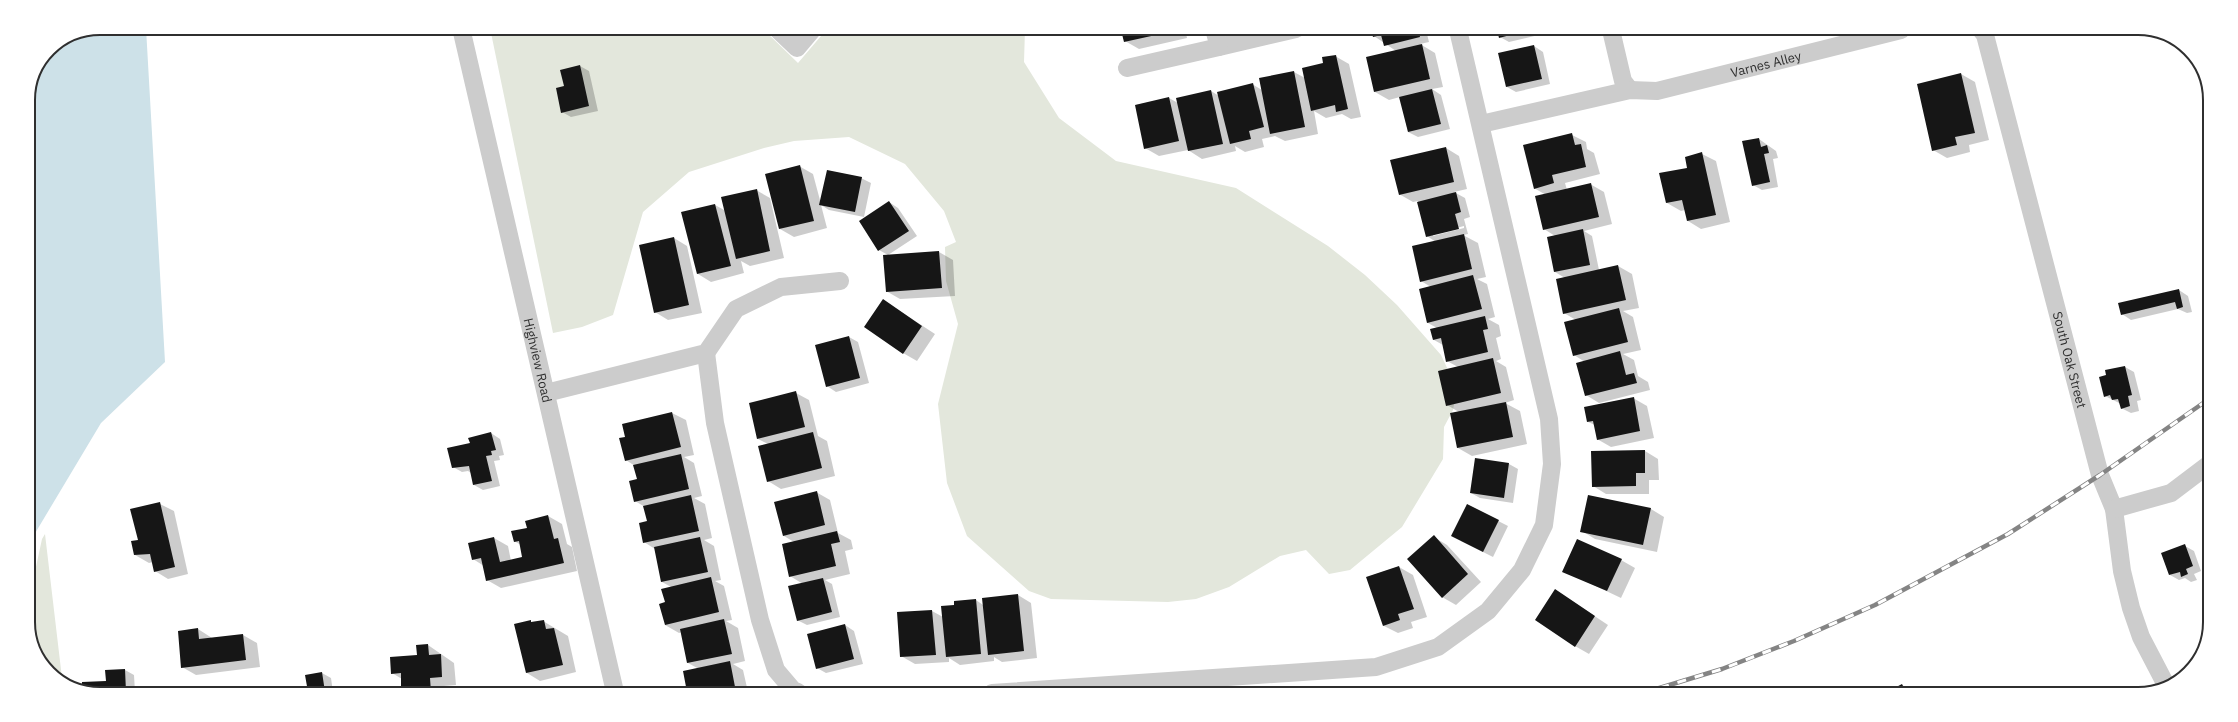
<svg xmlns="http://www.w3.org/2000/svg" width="2238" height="722" font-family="'IBM Plex Sans',sans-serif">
	<rect width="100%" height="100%" fill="#fff"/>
	<path fill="#e3e7dc" d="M490 28 763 29 798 63 827 29H1025L1024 62 1059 118 1116 161 1236 188 1328 246 1365 275 1397 305 1441 355 1457 389 1453 410 1444 427 1443 459 1402 527 1350 570 1329 574 1306 550 1280 556 1229 587 1196 599 1168 602 1051 599 1029 591 967 536 947 483 938 404 958 324 946 281 945 247 956 242 944 211 905 164 849 137 794 141 764 148 689 172 643 212 613 315 582 327 553 333Z
		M45 534 62 678 43 666 28 627V604L42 539Z"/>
	<path fill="#cde1e8" d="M100 28H146L165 362 101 423 34 535 28 564V100L34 72 49 49 73 33Z"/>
	<path fill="#0003" fill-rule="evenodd" d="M1116 29H1185L1187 38 1139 49 1125 41 1123 35Z
		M1372 30H1426L1429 42 1420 44 1435 53 1443 87 1432 89 1441 95 1450 129 1418 137 1408 132 1400 97 1389 100 1375 92 1396 51 1374 36Z
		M1498 30H1547V33L1509 42 1500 37Z
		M1534 46 1543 52 1550 84 1516 92 1507 87Z
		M1335 56 1349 64 1361 117 1351 119 1342 114 1326 118 1314 111 1318 134 1285 141 1275 136 1262 139 1264 147 1245 152 1235 146 1236 151 1202 159 1188 150 1159 156 1145 148 1136 105 1169 98 1178 103 1211 91 1219 96 1252 84 1262 90 1294 72 1305 78Z
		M580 66 589 71 598 111 571 117 562 112 565 87Z
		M1961 74 1975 82 1989 140 1969 145 1970 152 1947 158 1933 150Z
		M1572 135 1586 142 1587 149 1594 153 1600 174 1565 183 1567 190 1590 184 1604 192 1612 224 1584 231 1592 236 1599 270 1618 266 1632 274 1639 308 1623 311 1633 317 1641 350 1623 354 1634 360 1638 376 1648 382 1650 390 1599 403 1586 395 1585 362 1574 355 1576 320 1564 313 1565 278 1555 272V236L1544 229 1546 195 1534 188Z
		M1759 139 1776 151 1778 158 1773 159 1778 187 1762 190 1753 185Z
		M1446 148 1459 156 1467 189 1454 192 1465 198 1470 217 1464 219 1468 234 1463 235 1478 243 1486 277 1477 279 1487 284 1495 317 1488 319 1499 325 1501 336 1496 338 1501 359 1496 361 1506 367 1514 400 1505 403 1520 411 1527 444 1472 456 1458 448 1451 414 1459 412 1447 405 1458 367 1447 361 1443 345 1434 340 1437 328 1428 323 1420 290 1431 287 1421 281 1436 242 1427 236 1418 201 1413 202 1399 194ZM1464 226V228L1433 236V234Z
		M1702 154 1716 161 1730 222 1701 229 1688 221 1685 210 1681 211 1667 203 1660 174 1689 169Z
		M799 166 813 174 821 204 861 178 871 183 864 217 829 210 821 205 827 228 794 237 780 229Z
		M756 190 770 198 784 258 750 266 741 261 744 273 711 282 698 274 715 205 726 211Z
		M889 202 898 208 917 236 888 255 879 250Z
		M674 238 687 246 702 313 668 320 655 312Z
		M939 252 953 260 955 296 900 299 886 291Z
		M2179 290 2188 296 2192 312 2187 313 2178 309 2131 320 2122 314Z
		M883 300 935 334 917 361 903 353Z
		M849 337 858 342 869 383 836 392 827 386Z
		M2125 367 2134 372 2141 400 2137 401 2139 411 2131 413 2121 408V404L2105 396Z
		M796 393 809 400 818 436 827 441 835 476 781 489 768 481V444L758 439Z
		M1633 398 1647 406 1654 438 1611 447 1597 439 1595 425 1588 422Z
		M672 413 686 420 694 455 684 457 694 463 702 496 694 498 705 504 712 538 704 540 714 546 721 580 715 581 724 586 732 620 726 621 738 628 745 661 733 664 743 670 748 692H688L684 672 699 669 688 663 682 632 679 633 665 625 673 588 662 582 655 549 644 542 648 522 645 507 635 501 638 480 635 466 626 460V438Z
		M491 433 500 439 504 455 499 456 500 460 494 461 500 486 483 490 474 485 471 473 468 471 462 472 453 467Z
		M1645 451 1658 459 1659 480H1649V494H1606L1593 486Z
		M1476 459 1509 464 1518 469 1513 503 1480 498 1471 493Z
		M816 492 830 500 838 533 851 540 853 549 845 551 850 574 825 580 832 584 840 617 807 625 797 620 803 584 790 576 794 542 784 536Z
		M160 504 174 511 188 574 168 579 155 571 153 562 149 563 135 555 139 541Z
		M1467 505 1508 526 1493 557 1461 541Z
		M1651 509 1664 517 1657 552 1595 539 1582 531Z
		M548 516 562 524 567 544 572 547 577 571 501 588 487 580 484 566 473 559 494 538 508 546 511 561 524 557 521 545 514 541 528 529Z
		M1434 537 1447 545 1481 582 1456 605 1442 597Z
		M2185 546 2194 551 2201 571 2194 574 2197 580 2191 582 2185 578 2179 580 2170 575Z
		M1621 560 1635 568 1621 598 1564 571Z
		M1399 567 1413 575 1427 617 1411 622 1413 628 1398 633 1384 626Z
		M1018 595 1031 603 1037 658 1002 662 994 657V661L960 665 949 658V662L915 664 901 656 898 613 932 611 943 617 955 606 976 600 983 605Z
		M1569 599 1608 625 1589 654 1575 646Z
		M543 621 568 636 576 672 540 681 527 673Z
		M845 625 854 631 863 664 826 673 817 668Z
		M198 629 212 638 243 635 257 643 260 667 196 675 182 667Z
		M428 645 454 663 456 685 444 686V692H402V679L392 673 418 656Z
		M125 670 134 675 135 692 83 691V683L107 682Z
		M322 673 331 678 333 692H309Z
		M1902 685 1911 690 1913 694H1885Z"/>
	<path fill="#161616" d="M1115 29H1174V31L1124 42 1121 30 1116 31Z
		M1371 30H1418L1420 37 1384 46 1381 35 1373 37Z
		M1497 30H1529L1499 38Z
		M1422 44 1430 79 1374 92 1366 57Z
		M1534 45 1542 79 1506 87 1498 53Z
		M1336 55 1348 109 1336 112 1335 105 1311 111 1302 68 1323 63 1322 57Z
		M580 65 589 106 561 113 556 88 564 86 560 70Z
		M1294 71 1305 127 1270 134 1259 78Z
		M1961 73 1975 133 1955 137 1957 145 1932 151 1917 84Z
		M1253 83 1264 127 1249 131 1251 139 1230 144 1217 92Z
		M1432 89 1441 124 1408 132 1399 97Z
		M1211 90 1223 144 1188 151 1176 98Z
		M1169 97 1179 141 1144 149 1135 105Z
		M1572 133 1575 145 1581 144 1586 167 1552 175 1554 183 1534 189 1523 145Z
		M1759 138 1761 147 1767 145 1769 153 1764 154 1770 182 1752 186 1742 141Z
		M1446 147 1454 182 1399 195 1390 160Z
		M1702 152 1716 215 1687 221 1682 200 1666 203 1659 173 1687 168 1685 157Z
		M800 165 814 221 779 229 765 174Z
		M827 170 862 177 855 212 819 205Z
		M1591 183 1599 217 1543 230 1535 196Z
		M757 189 770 251 736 259 721 197Z
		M1456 192 1461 212 1455 214 1459 229 1426 237 1417 202Z
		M889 201 909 231 878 251 859 221Z
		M715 204 731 266 697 274 681 212Z
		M1583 229 1590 265 1554 272 1547 237Z
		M1464 234 1472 269 1420 282 1412 246Z
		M674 237 689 305 654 313 639 245Z
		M939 251 942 288 886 292 883 255Z
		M1618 265 1626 300 1563 314 1556 279Z
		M1473 275 1482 309 1427 323 1419 289Z
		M2179 289 2183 307 2177 309 2175 302 2121 315 2118 303Z
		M883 299 922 326 903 354 864 327Z
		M1619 308 1628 342 1573 356 1564 322Z
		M1485 316 1488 329 1483 330 1488 352 1446 362 1441 338 1433 340 1430 329Z
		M849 336 860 378 826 387 815 345Z
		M1620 351 1626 375 1634 373 1637 383 1585 396 1576 363Z
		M1493 358 1501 393 1446 406 1438 371Z
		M2125 366 2132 395 2128 396 2130 406 2121 409 2118 399 2112 400 2110 395 2104 397 2099 377 2106 375 2105 370Z
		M796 391 805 427 757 439 749 403Z
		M1634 397 1640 431 1597 440 1593 421 1587 422 1584 407Z
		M1506 402 1513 437 1457 448 1450 413Z
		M672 412 681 447 625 461 619 438 625 437 622 424Z
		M491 432 496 450 491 451 492 455 486 456 492 481 473 485 469 466 452 468 447 448 470 443 468 438Z
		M813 432 822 468 767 482 758 446Z
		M1645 450V473H1636V486L1592 487 1591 451Z
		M681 454 689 489 634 502 629 481 637 479 633 465Z
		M1475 458 1509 463 1504 498 1470 493Z
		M817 491 825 525 783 536 774 502Z
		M691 495 699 531 643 543 639 523 647 521 643 506Z
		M1588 495 1651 508 1643 545 1580 532Z
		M160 502 175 567 154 572 150 554 134 555 131 541 138 540 130 509Z
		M1467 504 1499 520 1483 552 1451 536Z
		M548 515 554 539 558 538 564 563 486 581 481 558 472 560 468 543 494 537 500 562 522 557 519 541 514 542 511 531 527 528 525 521Z
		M837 531 840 542 831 544 836 566 789 577 782 544Z
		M1434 535 1468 574 1442 598 1407 559Z
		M700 537 708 572 661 582 654 547Z
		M1577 539 1622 559 1607 591 1562 572Z
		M2185 544 2193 566 2186 569 2188 574 2181 577 2180 572 2169 575 2161 553Z
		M1399 566 1414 609 1398 614 1400 620 1383 626 1366 577Z
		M711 577 719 612 665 625 659 604 665 602 661 589Z
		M823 578 832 612 797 621 788 586Z
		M1555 589 1595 616 1575 647 1535 620Z
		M1018 594 1024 651 988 655 982 598Z
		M976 599 981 654 946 657 941 606 954 605V601Z
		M932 610 936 655 900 657 897 612Z
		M724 619 732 654 687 663 680 629Z
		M531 620V622L544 620 546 629 554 628 563 665 526 673 514 624Z
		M845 624 854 659 816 669 807 634Z
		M198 628 199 639 243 634 246 660 181 668 178 631Z
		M428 644 429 655 441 654 442 677 430 678 431 692H401V673L391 674 390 657 417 655 416 645Z
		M730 661 736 692H687L683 671Z
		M125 669 126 692 82 691V682L106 681 105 670Z
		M322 672 325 692H308L305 675Z
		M1902 684 1907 694H1883Z"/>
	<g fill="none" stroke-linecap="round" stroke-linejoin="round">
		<g stroke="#ccc" stroke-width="18">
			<path id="s1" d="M461 28 615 692"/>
			<path d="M777 29 797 48 813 29"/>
			<path d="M1214 29 1219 47 1296 29"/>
			<path d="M1611 30 1623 81 1630 90"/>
			<path id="s2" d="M1981 30 1985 35 2100 475 2114 509 2122 571 2131 608 2141 637 2166 685"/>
			<path d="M1127 68 1219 47"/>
			<path id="s3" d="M1481 124 1630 90 1657 91 1901 30"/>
			<path d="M706 353 715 423 760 620 776 670 793 690 798 692"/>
			<path d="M546 393 706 353 736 309 781 287 840 281"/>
			<path d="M2114 509 2171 493 2208 465"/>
			<path d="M992 693 1376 667 1438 647 1488 611 1522 570 1544 525 1552 464 1549 419 1458 30"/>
		</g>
		<defs>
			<path id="rail" d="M1643 693 1722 669 1794 641 1875 605 2008 534 2100 475 2209 399"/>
		</defs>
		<use href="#rail" stroke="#848484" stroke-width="4.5"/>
		<use href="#rail" stroke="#fff" stroke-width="3" stroke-dasharray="9" stroke-linecap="butt"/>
	</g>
	<g text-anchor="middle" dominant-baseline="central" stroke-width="4" stroke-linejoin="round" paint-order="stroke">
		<g font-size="13" fill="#2f2f2f" stroke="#fff">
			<text stroke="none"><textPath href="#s3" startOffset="292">Varnes Alley</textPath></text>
			<text stroke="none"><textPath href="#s1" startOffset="341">Highview Road</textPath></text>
			<text stroke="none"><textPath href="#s2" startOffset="342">South Oak Street</textPath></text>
		</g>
	</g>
	<path d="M0 0H2238V722H0ZM100 35H2138A65 65 0 0 1 2203 100V622A65 65 0 0 1 2138 687H100A65 65 0 0 1 35 622V100A65 65 0 0 1 100 35Z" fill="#fff" fill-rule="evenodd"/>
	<path fill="none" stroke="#2f2f2f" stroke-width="2" d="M100 35H2138A65 65 0 0 1 2203 100V622A65 65 0 0 1 2138 687H100A65 65 0 0 1 35 622V100A65 65 0 0 1 100 35Z"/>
</svg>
